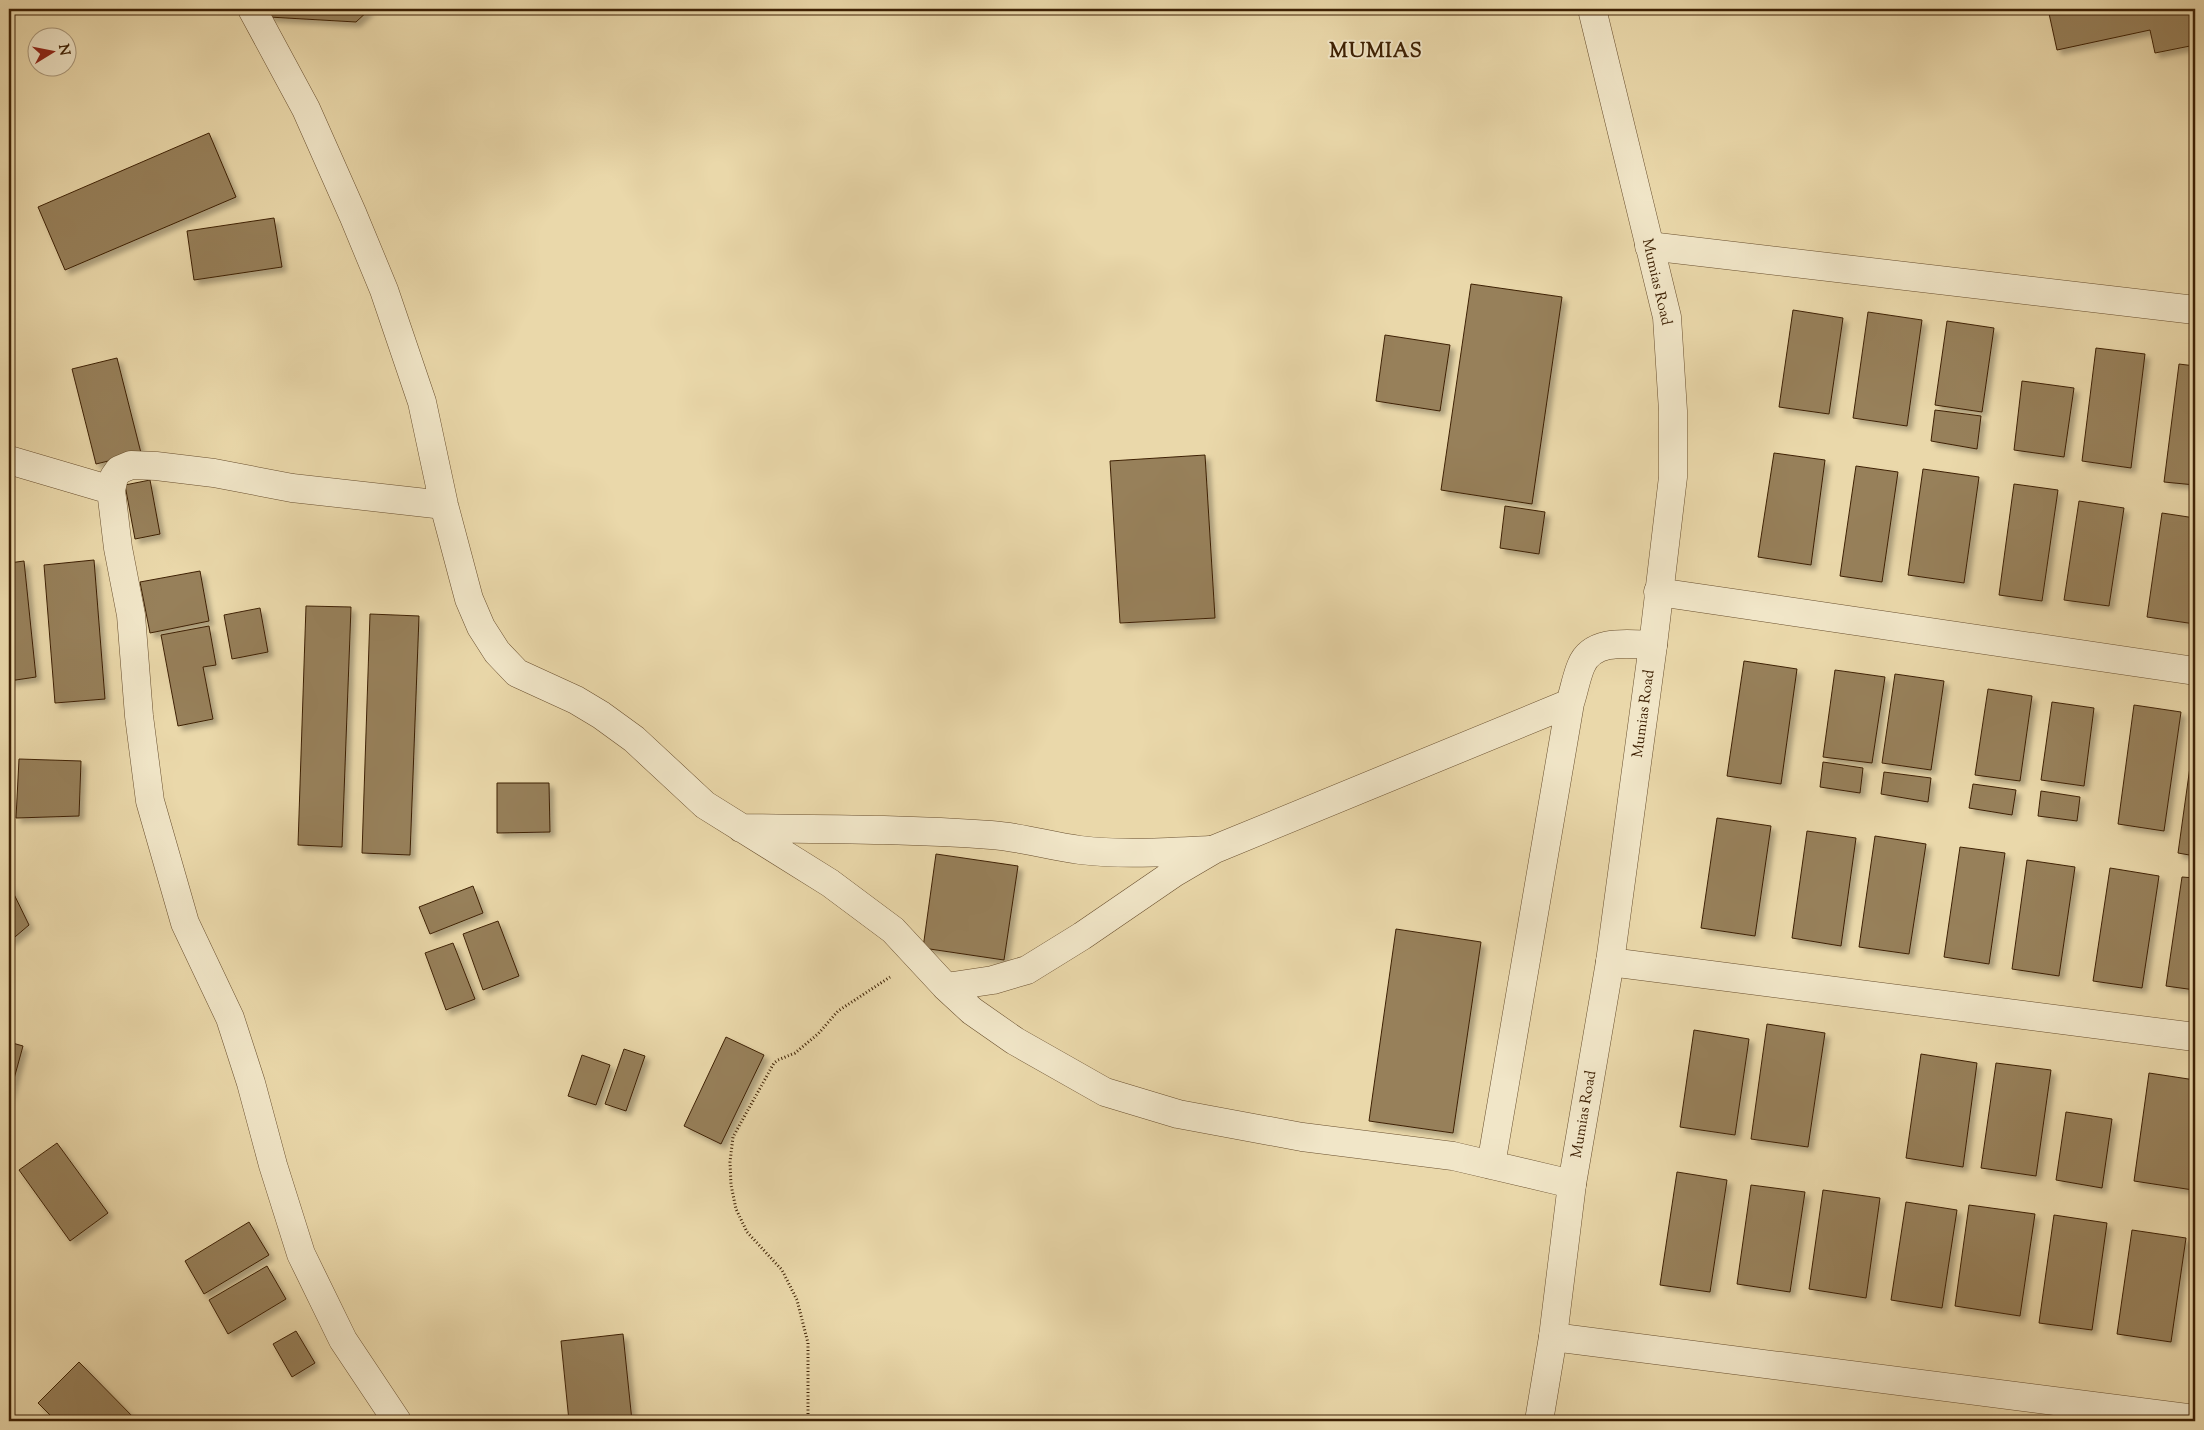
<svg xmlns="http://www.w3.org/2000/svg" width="2204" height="1430" font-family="'Sorts Mill Goudy',serif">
	<defs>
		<filter id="shadow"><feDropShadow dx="4.5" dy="4.5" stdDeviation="2.5" flood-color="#0004"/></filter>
	</defs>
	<rect width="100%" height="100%" fill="#ead8aa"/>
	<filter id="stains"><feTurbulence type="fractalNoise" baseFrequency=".004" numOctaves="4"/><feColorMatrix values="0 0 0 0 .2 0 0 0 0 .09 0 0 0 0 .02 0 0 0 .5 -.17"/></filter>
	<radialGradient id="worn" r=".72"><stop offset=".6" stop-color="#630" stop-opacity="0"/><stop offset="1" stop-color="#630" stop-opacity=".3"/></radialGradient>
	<path fill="#97805a" stroke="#3e2104" filter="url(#shadow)" d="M264 9H370L356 22 269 17Z
		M2048 9H2195V45L2155 53 2150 30 2057 50Z
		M209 133 236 197 65 270 38 207Z
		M274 218 282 267 194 280 187 231Z
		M1471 284 1562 297 1532 504 1441 490Z
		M1793 310 1843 318 1829 414 1779 407Z
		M1868 312 1922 320 1907 426 1853 418Z
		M1947 321 1994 328 1982 412 1935 405Z
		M1385 335 1450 345 1440 411 1376 401Z
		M2096 348 2145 354 2131 468 2082 461Z
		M117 358 141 453 96 464 72 369Z
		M2179 364 2195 366V485L2164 482Z
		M2022 381 2074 388 2064 457 2014 450Z
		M1935 410 1981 416 1977 449 1931 441Z
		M1774 453 1825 460 1811 565 1758 557Z
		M1205 455 1215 618 1120 623 1110 461Z
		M1856 466 1898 472 1882 582 1840 576Z
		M1923 469 1979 477 1964 583 1908 575Z
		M150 480 160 534 135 539 125 485Z
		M2014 484 2058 490 2042 601 1999 595Z
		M2079 501 2124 508 2109 606 2064 600Z
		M1505 506 1545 512 1539 554 1500 548Z
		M2162 513 2195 518V624L2147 617Z
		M94 560 105 699 55 703 44 565Z
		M24 561 36 677 9 681V563Z
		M200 571 209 621 150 633 140 582Z
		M306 606 351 607 342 847 298 845Z
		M260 608 268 652 232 659 224 615Z
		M370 614 419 616 410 855 362 853Z
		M209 626 216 665 203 667 213 719 178 726 161 635Z
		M1744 661 1797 669 1781 784 1727 776Z
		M1835 670 1885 677 1872 763 1823 757Z
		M1895 674 1944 681 1931 770 1882 763Z
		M1988 689 2032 696 2020 781 1975 775Z
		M2052 702 2094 708 2084 786 2041 780Z
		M2134 705 2181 712 2164 831 2118 824Z
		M2195 731V856L2178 853Z
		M19 759 81 761 79 816 16 818Z
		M1823 762 1863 768 1860 793 1820 787Z
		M1884 772 1931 778 1928 802 1881 794Z
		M497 783H549L550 832 497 833Z
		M1973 784 2016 790 2012 815 1969 808Z
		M2041 791 2080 797 2077 821 2038 816Z
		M1717 818 1771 826 1755 936 1701 928Z
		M1807 831 1856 838 1841 946 1792 938Z
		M1875 836 1926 844 1909 954 1859 947Z
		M1960 847 2005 853 1989 964 1944 957Z
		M936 854 1018 866 1004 960 923 948Z
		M2027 860 2075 867 2059 976 2012 969Z
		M2110 868 2159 876 2142 988 2093 981Z
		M2182 877 2195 878V990L2166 986Z
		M9 884 29 925 9 942Z
		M473 886 483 913 430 934 419 907Z
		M498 921 519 976 483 990 463 934Z
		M1396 929 1481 942 1453 1133 1369 1121Z
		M453 943 475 999 446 1010 425 953Z
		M1767 1024 1825 1033 1808 1147 1751 1139Z
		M1694 1030 1749 1039 1735 1135 1680 1127Z
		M726 1037 764 1055 721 1144 684 1126Z
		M9 1042 23 1046 9 1097Z
		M624 1049 645 1056 626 1111 605 1104Z
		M1921 1054 1977 1063 1963 1167 1906 1158Z
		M582 1055 610 1065 596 1105 568 1096Z
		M1996 1063 2051 1070 2036 1176 1981 1168Z
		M2149 1073 2195 1080V1176L2193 1190 2134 1181Z
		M2066 1112 2112 1119 2102 1188 2056 1180Z
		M57 1143 108 1213 70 1241 19 1170Z
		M1677 1172 1727 1180 1710 1292 1660 1285Z
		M1751 1185 1805 1192 1790 1292 1737 1284Z
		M1823 1190 1880 1198 1866 1298 1809 1289Z
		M1906 1202 1957 1210 1942 1308 1891 1300Z
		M1969 1205 2035 1214 2020 1316 1955 1306Z
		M2054 1215 2107 1223 2092 1330 2039 1323Z
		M249 1222 269 1255 204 1294 185 1261Z
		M2132 1230 2186 1238 2171 1342 2117 1334Z
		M267 1266 286 1299 228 1334 209 1300Z
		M296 1331 315 1363 292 1377 273 1344Z
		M623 1334 632 1421H569L561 1341Z
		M79 1362 137 1421H56L38 1403Z"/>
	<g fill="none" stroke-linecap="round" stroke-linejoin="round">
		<defs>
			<path id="minor" d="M252 9 306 109 353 215 384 290 422 402 444 505 469 599 481 627 497 652 517 673 576 700 601 715 634 739 705 805 830 883 893 930 946 987 972 1011 1015 1041 1105 1092 1178 1114 1302 1137 1453 1156 1572 1184
				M1649 246 2195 310
				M9 460 111 490
				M1658 592 2195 671
				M741 828C824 829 908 829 991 835 1021 837 1050 846 1080 850 1123 855 1166 852 1209 850
				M1610 962 2195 1037
				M946 987 993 980 1027 970 1082 936 1174 873 1215 849 1570 703
				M1491 1165 1570 703C1574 691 1576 678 1581 666 1592 638 1629 644 1653 645
				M1553 1337 2195 1419
				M397 1421 343 1340 301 1254 273 1165 251 1083 230 1018 185 923 150 801 139 716 131 615 118 548 111 490 114 477 119 470 131 465 156 466 214 473 292 488 444 505"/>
			<g id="tertiary">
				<path id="s1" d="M1539 1421 1553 1337 1572 1184 1610 962 1653 645 1673 477V411L1667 317 1592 9"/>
			</g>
		</defs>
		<use href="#minor" stroke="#694f2e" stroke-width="29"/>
		<use href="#tertiary" stroke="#694f2e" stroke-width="29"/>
		<path stroke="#3e2104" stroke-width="3" stroke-dasharray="1 2.5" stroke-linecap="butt" d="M808 1421V1343L797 1300 782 1270 747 1232 736 1209 731 1185 730 1162 733 1137 774 1063 778 1060 795 1053 818 1034 838 1011 890 977"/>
		<use href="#minor" stroke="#f1e6c8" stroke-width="28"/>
		<use href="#tertiary" stroke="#f1e6c8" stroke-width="28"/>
	</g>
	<g text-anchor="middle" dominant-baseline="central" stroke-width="4" stroke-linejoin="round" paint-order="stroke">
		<g font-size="15" fill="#3e2104" stroke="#f1e6c8">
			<text transform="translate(1656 282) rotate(77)">Mumias Road</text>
			<text stroke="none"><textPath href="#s1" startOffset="715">Mumias Road</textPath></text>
			<text stroke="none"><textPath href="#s1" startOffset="310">Mumias Road</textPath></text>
		</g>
		<g font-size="20" font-weight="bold" letter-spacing="1" fill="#3e2104" stroke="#f1e6c8">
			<text x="1376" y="52">MUMIAS</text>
		</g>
	</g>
	<rect width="2204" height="1430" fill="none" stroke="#ead8aa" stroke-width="30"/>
	<rect x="10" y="10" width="2184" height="1410" fill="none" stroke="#3e2104" stroke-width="2.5"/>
	<rect x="15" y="15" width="2174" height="1400" fill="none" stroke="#3e2104"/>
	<g transform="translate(52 52) rotate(80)"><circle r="24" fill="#f1e6c8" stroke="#a9977a"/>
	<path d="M0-4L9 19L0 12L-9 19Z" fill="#8f2418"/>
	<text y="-8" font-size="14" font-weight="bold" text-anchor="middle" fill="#3e2104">N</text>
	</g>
	<rect width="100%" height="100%" filter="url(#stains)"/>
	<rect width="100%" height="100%" fill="url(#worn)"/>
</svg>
